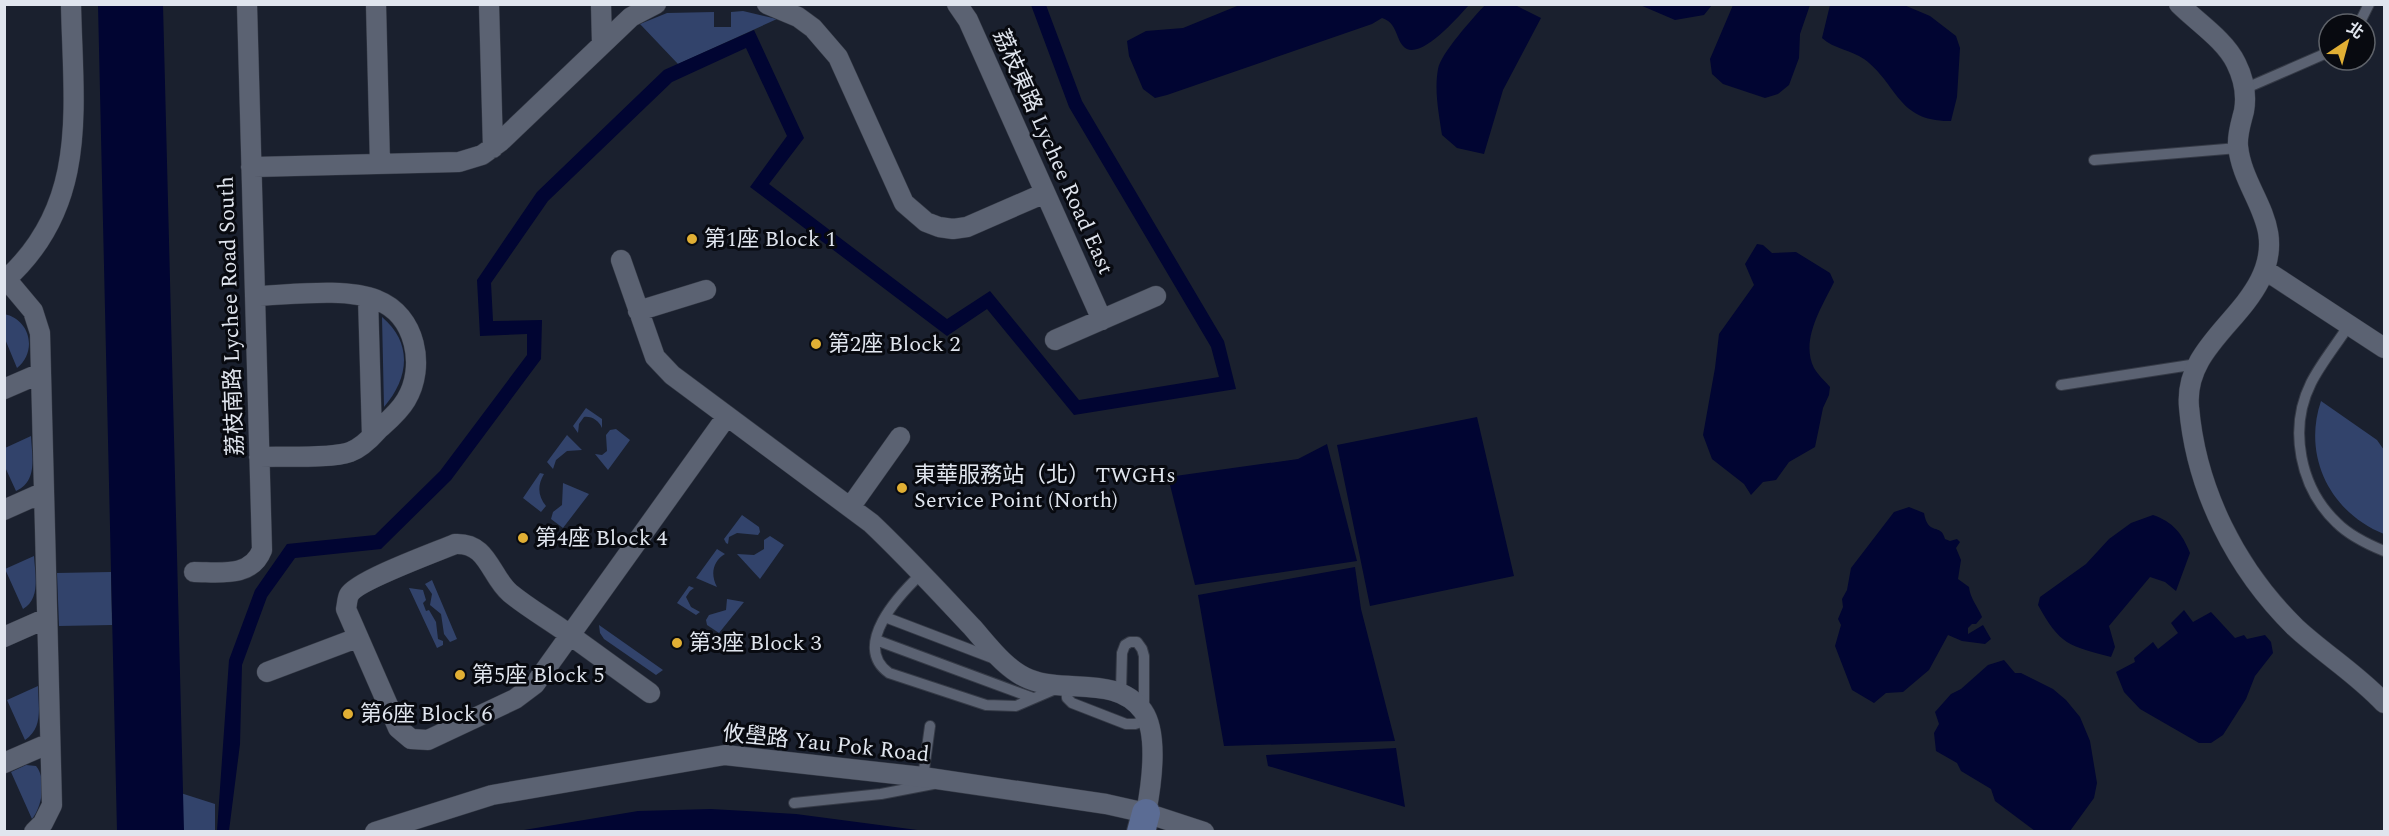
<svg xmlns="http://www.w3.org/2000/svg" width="2389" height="836" font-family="Spectral,'Noto Sans TC',serif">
	<rect width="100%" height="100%" fill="#1a202e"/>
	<path fill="#32436b" d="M743 11 777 19 678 64 640 24 667 13 714 12V27H731V12Z
		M4 314C30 319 38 351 17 368L5 339Z
		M382 317C413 343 409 378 384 407Z
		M2321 401 2377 440 2384 450V534C2331 513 2302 457 2321 401Z
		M586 408 602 419V428C599 421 592 416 584 417L579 424 578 433 573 426Z
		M616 429 630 440 608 470 595 454 602 455 607 451 606 435 610 430Z
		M567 435 582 450 567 451 556 460 553 469 547 462Z
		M31 436C32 457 38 481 16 491L5 467V448Z
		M540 473 544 474C537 486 538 496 546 506L541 512 523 498Z
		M563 483 589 494 563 528 551 519 553 512 562 505Z
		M742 515 759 527 760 532 758 535 737 533 729 537 728 544 726 543 724 539Z
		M770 536 784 545 760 579 737 554 754 555 764 549V540Z
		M717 549 725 554C713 561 710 574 717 587L696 578Z
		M34 556C35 574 41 599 23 609L5 569Z
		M111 572 112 625 59 626 57 573Z
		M432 580 457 639 450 642 444 634 441 614 430 605 432 594 425 584Z
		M689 586 694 588 690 591 686 597 691 607 700 612 696 615 677 603Z
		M409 588 423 590 426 600 423 603 426 611 429 610 436 622 438 639 443 641V645L437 648Z
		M727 599 744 602 719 633 707 625 706 620 709 615 726 610Z
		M599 625 663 670 656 675 604 639 600 633Z
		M38 686C38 706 44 727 25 740L7 700Z
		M26 765 36 766C47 779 42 807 32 819L11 772Z
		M165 788 215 804V831H164Z"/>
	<path fill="#010532" d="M1242 4H1469V5C1459 16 1418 64 1403 46 1395 36 1397 23 1382 18L1372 24 1167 95 1155 98 1143 89 1129 56 1127 41 1146 31 1183 28Z
		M98 5H163L184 831H117Z
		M1031 5H1046L1082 101 1224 341 1236 389 1074 415 987 309 947 336 750 187 787 136 746 48 672 82 548 201 491 283 493 321 542 320 541 359 451 480 381 549 295 558 267 597 242 665 240 744 229 831H217L229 660 255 590 287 544 375 535 440 471 527 355V334L480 336 477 280 537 192 664 70 754 30 804 138 769 184 947 319 990 291 1079 400 1219 377 1211 347 1069 107Z
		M1485 5H1515L1541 18 1503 90 1484 154 1457 148 1442 135C1439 114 1434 91 1438 69 1441 53 1473 18 1485 5Z
		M1640 5 1712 4V5L1704 15 1675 20Z
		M1733 5H1810L1800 34 1799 58 1789 85 1778 94 1765 98 1723 84 1712 74 1710 59Z
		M1830 5H1904L1930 16 1956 36 1960 48 1957 97 1951 121C1897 122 1898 84 1864 59 1851 50 1834 49 1822 38Z
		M1757 244 1763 245 1772 253 1796 252 1830 273 1834 282C1822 307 1800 340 1814 368 1818 375 1825 381 1830 387L1829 395 1823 408 1815 447 1789 462 1776 480 1763 482 1751 495 1744 484 1712 459 1703 435 1715 368 1719 334 1754 285 1745 264Z
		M1477 417 1514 576 1370 606 1337 445Z
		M1327 444 1357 561 1195 585 1168 477 1298 459Z
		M1909 507 1924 513C1928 537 1941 522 1945 539L1950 541 1957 539 1960 542 1956 548 1961 560 1958 579 1969 587C1970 598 1978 607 1982 617L1976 624H1972L1968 628V634L1983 625 1991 639 1985 644 1962 641 1948 635 1929 670 1903 692 1886 693 1874 703 1852 690 1835 646 1841 625 1838 619 1843 607 1842 599 1847 590 1851 568 1894 512Z
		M2153 515C2173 522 2182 533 2190 553L2176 591 2165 582 2150 577 2109 626 2115 647 2111 657C2069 646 2060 645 2038 605L2040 597 2086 564 2109 539 2131 523Z
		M1355 567 1361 609 1395 741 1224 746 1198 595Z
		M2184 610 2193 622 2211 612 2235 638 2244 635 2247 639 2265 635 2271 642 2273 653 2255 676 2246 699 2223 735 2211 743H2199L2140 709 2124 692 2116 672 2135 662 2134 658 2153 642 2158 649 2178 633 2171 623Z
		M2004 660 2015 673H2021L2053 689 2066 700 2080 717 2090 741 2097 783 2094 798 2070 831H2035L1995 801 1991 789 1961 771 1957 763 1936 751 1934 733 1939 724 1935 712 1951 694 1961 689 1988 665Z
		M1396 748 1405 807 1268 766 1266 755Z
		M711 809 796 814 925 831H518L638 811Z"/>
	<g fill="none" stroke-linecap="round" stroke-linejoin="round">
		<defs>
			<path id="lane" d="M2359 24 2369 4
				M2244 89 2329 52
				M2094 160 2238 148
				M2349 325C2337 344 2321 363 2311 383 2288 429 2300 488 2337 523 2350 536 2367 544 2384 551
				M2061 385 2197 364
				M921 574C899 595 851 646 889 673L986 705 1016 706 1058 688
				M885 617 995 659
				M876 640 1033 698
				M1066 687 1067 698 1072 703 1126 724H1135L1147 720
				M1121 691 1122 653 1125 645 1130 642H1137L1142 649 1144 656V712
				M923 777 930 726
				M794 803 881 794 933 784"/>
			<path id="street" d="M376 4 380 164
				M489 4 493 148
				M601 4 602 44
				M767 4 798 17 813 28 838 57 904 203 926 222 939 227 953 229 967 227 1045 193
				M957 4 968 20 1102 320
				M2179 4C2197 22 2225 40 2236 63 2243 77 2247 94 2244 111 2241 123 2237 134 2238 146 2243 195 2288 224 2260 280 2238 324 2184 352 2189 407 2196 490 2236 569 2295 627 2324 654 2357 674 2384 703
				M251 167 459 162 482 155 500 142 631 17 656 4
				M621 260 655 357 672 375 871 523C906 556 939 592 972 627 988 645 1006 670 1029 679 1066 694 1117 675 1143 711 1159 734 1151 787 1146 813
				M2265 270 2384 348
				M7 280 33 311 40 333 52 805 43 823 34 832
				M4 281C90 205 73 107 71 4
				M255 296C289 295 346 287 377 300 416 315 426 367 406 400 399 412 388 421 378 430 370 439 361 448 350 452 331 459 281 456 259 457
				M368 297 372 436
				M638 311 706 290
				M1055 340 1156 296
				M4 389 41 373
				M851 506 900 437
				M4 510 44 492
				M194 572C220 572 251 578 262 550L247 4
				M4 637 47 618
				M267 672 357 638
				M650 693C621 672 592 651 563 630 546 618 527 607 510 593 490 576 488 542 455 544 436 552 356 581 349 595 347 599 347 605 346 609L398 728 411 739 428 740 515 699 535 684 727 416
				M4 763 50 743
				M375 832 492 795 725 755 923 777 1106 804 1146 813 1204 832"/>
			<path id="secondary" d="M1141 832 1146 813"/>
		</defs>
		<use href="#lane" stroke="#353a46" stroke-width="12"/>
		<use href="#street" stroke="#353a46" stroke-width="21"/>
		<use href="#secondary" stroke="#353a46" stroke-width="30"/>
		<use href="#lane" stroke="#5b6272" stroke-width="10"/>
		<use href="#street" stroke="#5b6272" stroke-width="20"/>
		<use href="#secondary" stroke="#5b6c94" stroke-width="28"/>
	</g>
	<g fill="#e1af34" stroke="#080a10" stroke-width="2">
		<circle cx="692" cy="239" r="6"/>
		<circle cx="816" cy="344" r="6"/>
		<circle cx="902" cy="488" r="6"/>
		<circle cx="523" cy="538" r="6"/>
		<circle cx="677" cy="643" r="6"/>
		<circle cx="460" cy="675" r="6"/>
		<circle cx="348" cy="714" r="6"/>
	</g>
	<g text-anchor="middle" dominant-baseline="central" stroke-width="6" stroke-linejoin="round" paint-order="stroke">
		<g font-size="22" fill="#e0e5ee" stroke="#080a10">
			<text transform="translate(1053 152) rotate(66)">荔枝東路 Lychee Road East</text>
			<text transform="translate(231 316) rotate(-92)">荔枝南路 Lychee Road South</text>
			<text transform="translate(826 744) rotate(6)">攸壆路 Yau Pok Road</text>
		</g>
		<g font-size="22" fill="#e0e5ee" stroke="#080a10" text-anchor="start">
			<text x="704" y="239">第1座 Block 1</text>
			<text x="828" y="344">第2座 Block 2</text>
			<text x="914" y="475">東華服務站（北） TWGHs<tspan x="914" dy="25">Service Point (North)</tspan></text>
			<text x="535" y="538">第4座 Block 4</text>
			<text x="689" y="643">第3座 Block 3</text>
			<text x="472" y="675">第5座 Block 5</text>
			<text x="360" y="714">第6座 Block 6</text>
		</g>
	</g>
	<rect width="2389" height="836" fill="none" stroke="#e0e5ee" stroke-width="12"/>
	<g transform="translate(2347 42) rotate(36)"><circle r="28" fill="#080a10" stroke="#5e6269" stroke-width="1.5"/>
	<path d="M0-4.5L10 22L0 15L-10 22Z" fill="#e1af34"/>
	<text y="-9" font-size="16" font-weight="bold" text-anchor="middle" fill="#e0e5ee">北</text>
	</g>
</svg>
